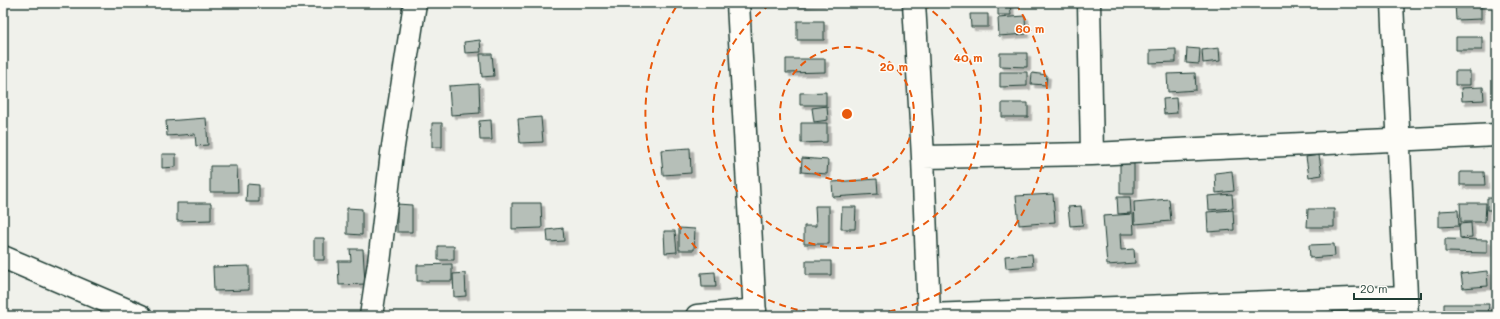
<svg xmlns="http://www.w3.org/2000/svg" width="1500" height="319" font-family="Mali,sans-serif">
	<defs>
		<filter id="shadow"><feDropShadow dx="3.5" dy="3.5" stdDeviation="0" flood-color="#0004"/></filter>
	</defs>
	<rect width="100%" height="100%" fill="#f0f1eb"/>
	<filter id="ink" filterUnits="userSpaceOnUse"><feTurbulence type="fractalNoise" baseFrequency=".025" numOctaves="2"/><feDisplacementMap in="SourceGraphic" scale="8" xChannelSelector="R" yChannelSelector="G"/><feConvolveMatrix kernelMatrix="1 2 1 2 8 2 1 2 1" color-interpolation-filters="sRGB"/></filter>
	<g filter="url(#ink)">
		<path fill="#b6bfb8" stroke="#1f3d34" filter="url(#shadow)" d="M796 3H822L796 5Z
			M998 3H1010L1011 15H998Z
			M1455 3H1481V19L1456 20Z
			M970 14H988V27H971Z
			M1025 16 1026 34 999 36 998 18Z
			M797 21H824V40H797Z
			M1456 37H1482V50H1456Z
			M480 40 481 52 465 53 464 42Z
			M1187 48 1200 49 1199 64 1186 63Z
			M1219 48 1220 61 1203 63 1202 50Z
			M1176 49V62L1150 63V50Z
			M1000 53H1027V67L1000 66Z
			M480 54H492L494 76 482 77Z
			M786 59H825V72L786 73Z
			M1455 71H1470V85H1455Z
			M1000 72H1027V86L1000 87Z
			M1032 73 1047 75 1046 85 1031 84Z
			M1195 73 1196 90 1168 92 1167 74Z
			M479 84 480 113 451 115 449 86Z
			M1483 87 1484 100 1462 101 1461 88Z
			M826 92V105H800V93Z
			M1176 98 1177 113 1164 114 1163 99Z
			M1002 103H1028V117H1002Z
			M827 106 828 120 814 122 812 108Z
			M541 117 543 142 520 143 518 119Z
			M206 118 208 145 196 146 195 134 167 136 166 121Z
			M491 120 492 140H480L479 121Z
			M432 123H442V147H432Z
			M801 123H827V142L801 143Z
			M690 148 691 173 663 175 661 150Z
			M162 154H176V167L162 168Z
			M1319 155 1322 175 1309 177 1306 157Z
			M802 158 828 160 827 174 801 172Z
			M1120 162H1134V194H1120Z
			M210 166H237L238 192H210Z
			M1232 171 1234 191 1216 193 1215 173Z
			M1460 172H1484L1485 185H1460Z
			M877 179 878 194 833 197 832 182Z
			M247 184 259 185V202H246Z
			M1053 194 1055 222 1019 225 1016 196Z
			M1232 194 1233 208 1209 210 1208 196Z
			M1117 197H1130L1131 213 1118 214Z
			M1487 198H1497V210H1487Z
			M1169 199 1171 221 1135 224 1134 202Z
			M177 203H211V220L177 221Z
			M512 203H541L542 228 512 229Z
			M1460 203H1486L1485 222H1461Z
			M397 204 412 205V232H397Z
			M815 206H829V244H804V226H816Z
			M1081 206 1083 225 1070 226 1068 207Z
			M842 207H856L855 229H841Z
			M347 208 362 209V235L347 234Z
			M1308 209H1334V227H1307Z
			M1233 210 1234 230 1208 232 1207 212Z
			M1458 210 1459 226 1439 227V211Z
			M1133 214 1134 234H1120L1121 250 1134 249 1135 263 1107 265 1103 216Z
			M1471 223 1472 237 1460 238 1459 224Z
			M563 228 564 241 548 242 547 230Z
			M679 228 695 229 694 250H679Z
			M664 231H675L677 252 665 253Z
			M314 238H324V260H314Z
			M1445 239 1487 240V253L1445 252Z
			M1334 244 1335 256 1310 258 1309 245Z
			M438 246H454V260H438Z
			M350 249H363L365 284 339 285 338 261H351Z
			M1032 254 1033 266 1006 268 1005 256Z
			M806 261H831V275H806Z
			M452 264V281H417V265Z
			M249 266V290L214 291 213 267Z
			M1487 271 1488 286 1463 288 1461 274Z
			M715 272 716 287H702L701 273Z
			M465 273 466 296 454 297 453 274Z
			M1444 304H1489L1488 316H1444Z"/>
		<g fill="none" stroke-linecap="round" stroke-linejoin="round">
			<defs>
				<path id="street" d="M738 3 755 316
					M914 3 923 157 929 316
					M1089 3 1092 154
					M1392 3 1407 316
					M923 157 1092 154 1497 135
					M3 257 141 316
					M929 315 1406 297
					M371 316 379 263 392 153 415 3
					M697 316 755 310"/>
			</defs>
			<use href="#street" stroke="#1f3d34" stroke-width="25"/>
			<use href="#street" stroke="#fdfcf7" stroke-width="22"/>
		</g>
	</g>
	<g fill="none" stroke="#e8590c" stroke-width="2" stroke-dasharray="7 5">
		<circle cx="847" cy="114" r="67"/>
		<path d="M923 4A134 134 0 1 1 771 4"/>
		<path d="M845 316A202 202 0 0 1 678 4M1016 4A202 202 0 0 1 849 316"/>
	</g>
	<circle cx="847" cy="114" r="6" fill="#e8590c" stroke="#fdfcf7" stroke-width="2"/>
	<g font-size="12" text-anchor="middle" font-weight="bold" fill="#e8590c" stroke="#fdfcf7" stroke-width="3" stroke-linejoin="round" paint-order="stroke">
		<text x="1030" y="33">60 m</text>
		<text x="968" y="62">40 m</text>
		<text x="894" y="71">20 m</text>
	</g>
	<rect width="1500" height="319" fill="none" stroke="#fdfcf7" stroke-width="16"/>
	<rect x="8" y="8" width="1484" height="303" fill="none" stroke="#1f3d34" stroke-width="1.5" filter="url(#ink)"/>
	<path d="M1354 293v6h67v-6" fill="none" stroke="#1f3d34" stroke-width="2"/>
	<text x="1360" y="293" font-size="12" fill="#1f3d34" stroke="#fdfcf7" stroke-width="3" paint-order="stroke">20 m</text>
</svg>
